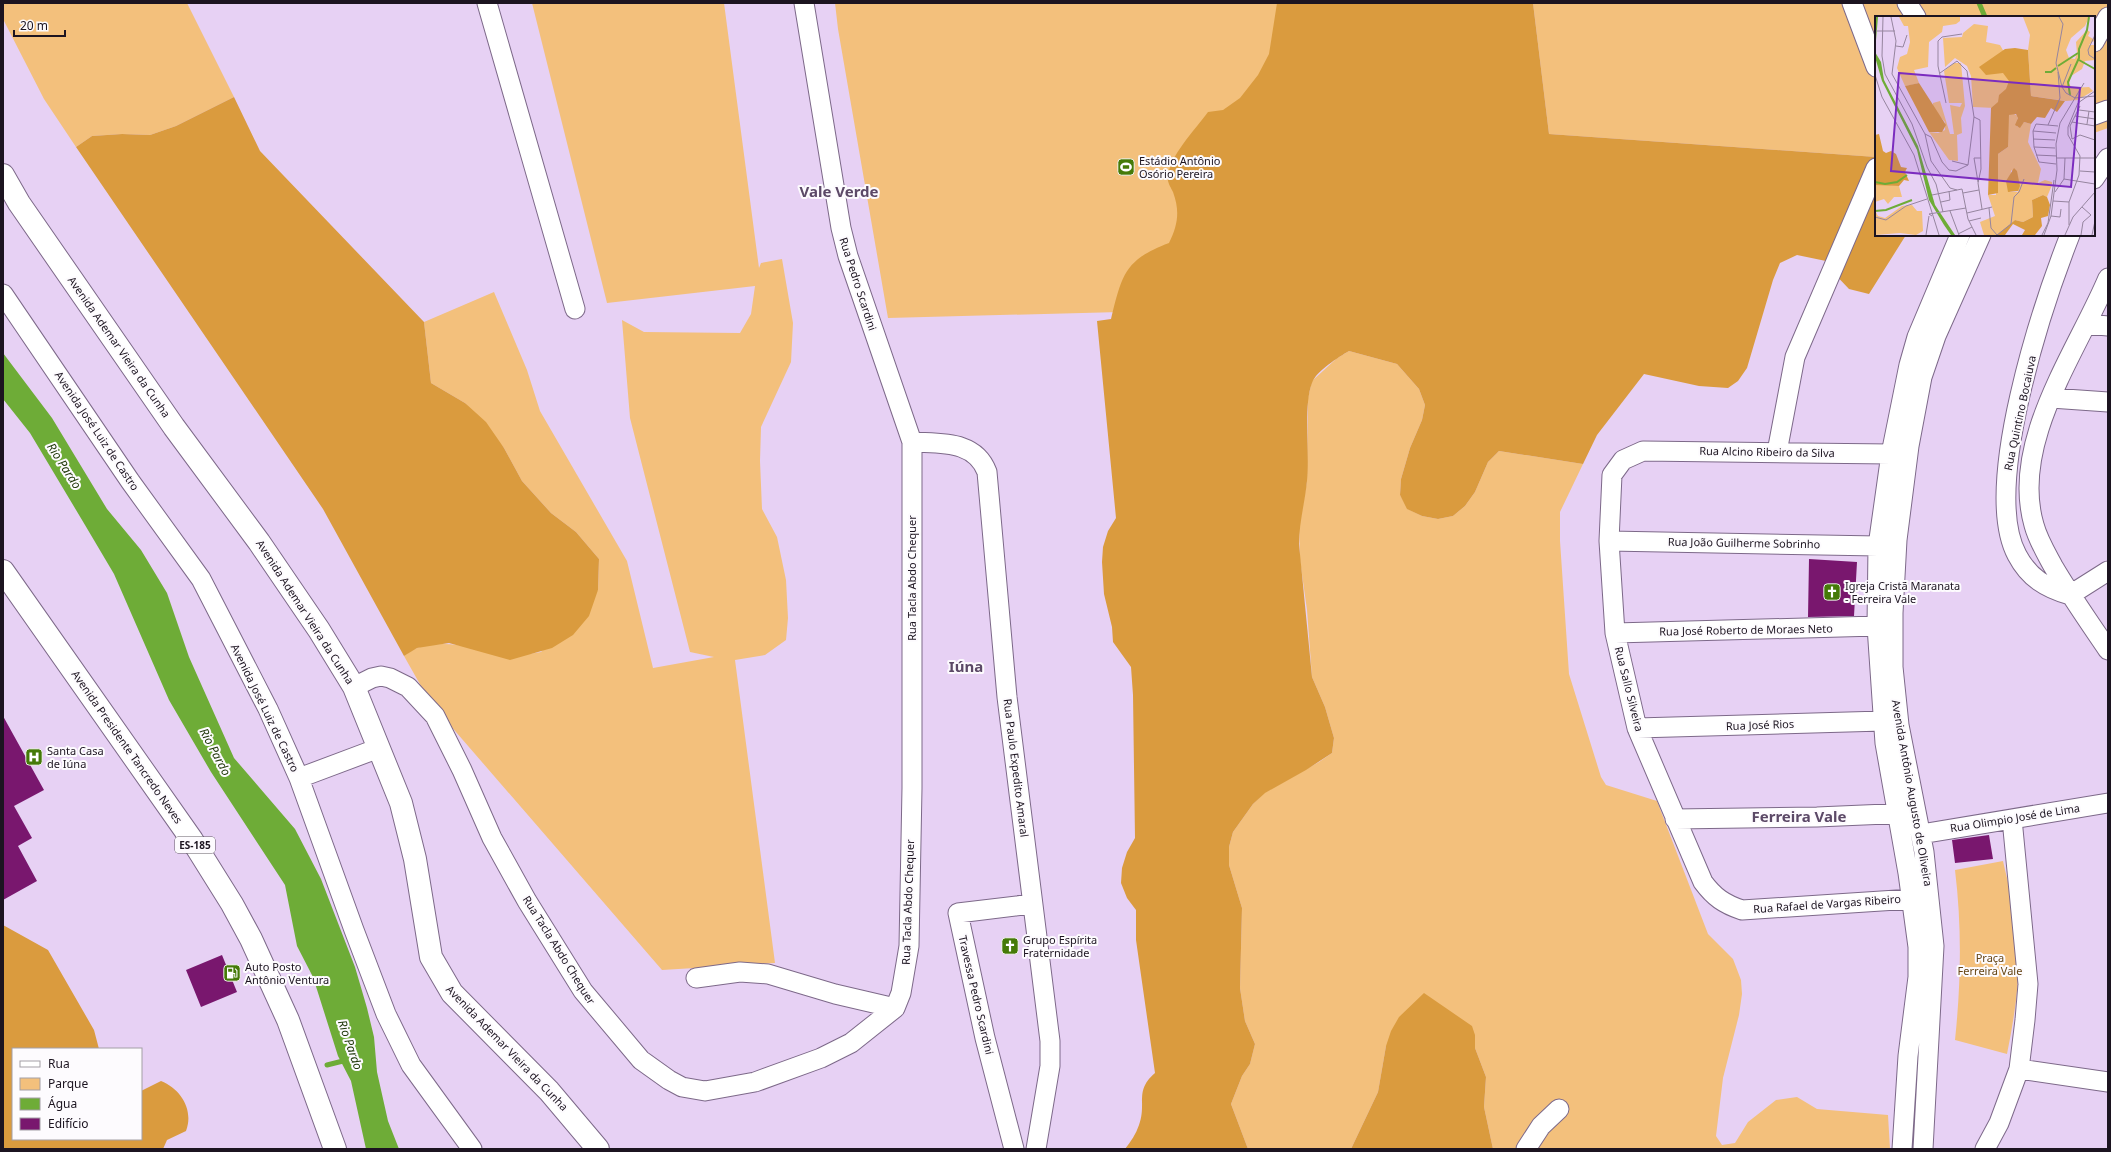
<svg xmlns="http://www.w3.org/2000/svg" width="2111" height="1152" font-family="'Noto Sans',sans-serif">
<rect width="100%" height="100%" fill="#e7d1f4"/>
<path fill="#f3c07c" d="M3,3H187L234,97L176,126L150,135L122,134L92,136L76,147L44,99L3,19Z
M532,3H724L759,268L761,263L782,259L793,323L791,362L761,427L760,461L762,509L777,537L786,580L788,618L786,640L765,655L735,660L775,963L662,970L430,702L404,656C408,653 413,649 417,648C455,634 501,661 541,652L598,590L599,559L576,532L551,513L522,481L504,448L465,403L431,383L424,322L494,292L527,370L540,411L627,561L653,668L714,657L690,652L630,418L622,320L644,332L740,333L751,314L755,286L607,303Z
M835,3H1392L1388,305L888,318L838,29Z
M1533,3H2108V128L2094,133V17H1876V157L1549,134Z
M1349,351L1397,364L1419,389L1425,405L1422,420L1410,448L1401,479L1400,495L1408,509L1422,516L1438,519L1453,516L1465,506L1475,492L1488,462L1499,451L1583,464L1560,512V541L1569,674L1601,777L1606,785L1657,801L1708,934L1733,959L1741,980L1742,994L1739,1015L1723,1078L1716,1136L1722,1145L1735,1143L1748,1122L1776,1100L1797,1097L1817,1109L1888,1115L1890,1149H1493L1484,1107L1486,1077L1475,1048V1035L1386,1046L1378,1092L1351,1149H1248L1231,1104L1242,1076L1250,1064L1255,1044L1245,1021L1240,988L1242,908L1229,865V847L1233,832L1253,804L1264,793L1319,762L1332,753L1334,738L1325,707L1312,677L1307,610L1300,560L1299,528L1307,481L1308,398L1312,381L1336,359Z
M2003,861C2008,885 2017,911 2018,936C2021,976 2015,1014 2007,1054L1955,1040C1961,983 1962,927 1955,870Z"/>
<path fill="#da9b3e" d="M1277,3H1533L1549,134L1876,157V235H1906L1869,294L1849,289L1830,269L1826,261L1797,255L1780,263L1773,280L1747,368L1738,381L1728,388L1699,386L1644,374L1597,435L1583,464L1499,451L1488,462L1475,492L1465,506L1453,516L1438,519L1422,516L1407,509L1400,495L1401,479L1410,448L1422,420L1425,405L1419,389L1397,364L1349,351C1339,357 1316,371 1312,383C1303,406 1310,453 1307,481C1305,502 1299,523 1299,544L1312,677L1325,707L1334,738L1332,753L1306,770L1265,793L1253,804L1233,832L1229,847V865L1242,908L1240,988L1245,1021L1255,1044L1250,1064L1242,1076L1231,1104L1248,1149H1125C1131,1141 1136,1134 1139,1125C1147,1103 1134,1091 1155,1073L1136,940V910L1127,898L1121,883L1122,868L1127,852L1135,838L1133,695L1131,667L1113,642L1112,627L1104,594L1102,562L1103,547L1108,531L1116,518L1097,321L1111,319C1122,275 1124,260 1169,243C1178,225 1180,211 1173,192C1171,188 1167,182 1168,178C1168,157 1196,129 1208,112L1223,110L1240,98L1258,75L1269,54Z
M234,97L260,151L424,322L431,383L465,403L486,422L504,448L522,481L551,513L576,532L599,559L598,590L589,616L573,635L552,648L510,660L449,643L417,648L404,656L323,509L76,147L92,136L122,134L150,135L176,126Z
M3,925L48,950L94,1030L99,1049H13V1139H141V1091L161,1081C181,1089 194,1110 186,1131L167,1140L163,1149H3Z
M1424,993L1472,1026L1475,1035V1048L1486,1077L1484,1107L1493,1149H1351L1378,1092L1386,1046L1391,1031L1399,1017Z"/>
<path fill="#6eac37" d="M3,353L52,418L107,509L141,550L167,593L189,657L234,758L295,829L321,879L355,967L367,1008L374,1037L377,1072L388,1121L399,1149H366L351,1081L338,1056L313,977L297,946L285,885L211,772L169,700L114,574L85,525L30,433L3,399Z"/>
<g fill="none" stroke-linecap="round" stroke-linejoin="round">
<path stroke="#6eac37" stroke-width="5" d="M1979,3L1985,17
M327,1065L347,1060"/>
</g>
<path fill="#79176e" d="M1809,559L1857,562L1854,616L1808,617Z
M3,716L44,790L14,806L32,838L18,846L37,881L3,900Z
M1989,835L1993,859L1955,863L1952,840Z
M222,955L237,992L201,1007L186,970Z"/>
<g fill="none" stroke-linecap="round" stroke-linejoin="round">
<defs>
<path id="minor" d="M487,3L575,309
M1852,3L1876,67
M1907,3L1916,17
M2094,42L2108,17
M2094,115L2108,110
M2094,179L2108,158
M2070,235C2043,304 1981,488 2017,555C2029,578 2046,588 2070,595
M2108,278C2077,352 2010,442 2034,525C2038,540 2046,553 2053,566C2070,595 2089,622 2108,650
M3,294L130,481L201,579L268,709L299,778L354,930L386,1014L411,1065L472,1149
M2087,324L2108,326
M2051,398L2108,402
M912,442C941,444 975,440 987,472L1007,697L1050,1041V1066L1036,1149
M1777,452L1795,357L1876,168
M1891,454L1643,451L1623,460L1612,475L1609,541L1615,633L1637,728L1703,882C1714,897 1724,904 1742,910L1912,899
M1609,541L1878,546
M2070,595L2108,571
M1615,633L1877,626
M354,687L372,678L381,676L390,678L408,687L435,716L462,770L492,838L527,901L583,991L641,1060L669,1080L682,1087L705,1091L755,1082L821,1058L851,1043L895,1008L901,993L909,946L912,788V442L848,256L841,228L804,3
M1637,728L1883,721
M299,778L379,748
M1675,819L1817,817L1910,813
M1921,834L2108,803
M696,978L740,972L768,974L835,994L895,1008
M2019,1069L2108,1082
M1014,1149L985,1038L958,913L1032,904
M1526,1149L1541,1126L1559,1109
M1902,1149L1908,1056L1918,977V947L1908,873L1885,743L1877,626L1878,546L1891,454L1909,365L1917,337L1960,235
M1923,1149L1934,946L1924,852L1899,725L1893,667V613L1897,540L1909,446L1922,377L1936,336L1981,235
M1985,1149L1999,1123L2019,1069L2025,1020L2028,984L2012,819"/>
<path id="tertiary" d="M3,175L19,203L174,427L259,542L319,630L354,687L401,803L415,859L431,957L452,993L549,1091L598,1149"/>
<path id="primary" d="M3,571L192,840L232,904L251,939L288,1020L335,1149"/>
</defs>
<use href="#minor" stroke="#7d6989" stroke-width="21"/>
<use href="#tertiary" stroke="#7d6989" stroke-width="24"/>
<use href="#primary" stroke="#7d6989" stroke-width="24"/>
<use href="#minor" stroke="#fff" stroke-width="19"/>
<use href="#tertiary" stroke="#fff" stroke-width="22"/>
<use href="#primary" stroke="#fff" stroke-width="22"/>
</g>
<defs>
<symbol id="stadium-square" viewBox="-11 -11 22 22"><rect x="-9" y="-9" width="18" height="18" rx="4" fill="#457a08" stroke="#fdfbfe"/><path d="M0-5a6.5 5 0 1 0 0 10a6.5 5 0 1 0 0-10ZM-3.5-1.8h7v3.6h-7Z" fill="#fff"/></symbol>
<symbol id="church-square" viewBox="-11 -11 22 22"><rect x="-9" y="-9" width="18" height="18" rx="4" fill="#457a08" stroke="#fdfbfe"/><path d="M-1.2-6h2.4v3.5h3.3v2.4h-3.3V6h-2.4V-.1h-3.3v-2.4h3.3Z" fill="#fff"/></symbol>
<symbol id="hospital-square" viewBox="-11 -11 22 22"><rect x="-9" y="-9" width="18" height="18" rx="4" fill="#457a08" stroke="#fdfbfe"/><path d="M-5-5h3v3.5h4V-5h3V5h-3V1.5h-4V5h-3Z" fill="#fff"/></symbol>
<symbol id="fuel-square" viewBox="-11 -11 22 22"><rect x="-9" y="-9" width="18" height="18" rx="4" fill="#457a08" stroke="#fdfbfe"/><path d="M-5.5-6h7V0h2V4h1.3V-2.5L3-4.5l.8-.8L6-3V5H2.5V1h-1V6h-7ZM-4.2-4.7v3.2H.2V-4.7Z" fill="#fff"/></symbol>
</defs>
<g fill-rule="evenodd">
<use href="#stadium-square" x="1116" y="157" width="20" height="20"/>
<use href="#church-square" x="1822" y="582" width="20" height="20"/>
<use href="#hospital-square" x="24" y="747" width="20" height="20"/>
<use href="#church-square" x="1000" y="936" width="20" height="20"/>
<use href="#fuel-square" x="222" y="963" width="20" height="20"/>
</g>
<g text-anchor="middle" stroke-width="4" stroke-linejoin="round" paint-order="stroke">
<rect fill="#fdfbfe" stroke="#605963" stroke-width="1" x="175" y="837" width="40" height="16" rx="3"/>
<g font-size="10" font-weight="bold" fill="#1c1420">
<text x="195" y="849">ES-185</text>
</g>
<g font-size="11" fill="#1c1420" stroke="#fdfbfe" text-anchor="start">
<text x="1139" y="165">Estádio Antônio<tspan x="1139" dy="13">Osório Pereira</tspan></text>
<text x="1845" y="590">Igreja Cristã Maranata<tspan x="1845" dy="13">- Ferreira Vale</tspan></text>
<text x="47" y="755">Santa Casa<tspan x="47" dy="13">de Iúna</tspan></text>
<text x="1023" y="944">Grupo Espírita<tspan x="1023" dy="13">Fraternidade</tspan></text>
<text x="245" y="971">Auto Posto<tspan x="245" dy="13">Antônio Ventura</tspan></text>
</g>
<g font-size="11" fill="#1c1420" stroke="#fdfbfe">
<text transform="translate(858 284) rotate(72)" y="4">Rua Pedro Scardini</text>
<text transform="translate(119 347) rotate(55)" y="4">Avenida Ademar Vieira da Cunha</text>
<text transform="translate(2020 413) rotate(-78)" y="4">Rua Quintino Bocaiuva</text>
<text transform="translate(97 431) rotate(56)" y="4">Avenida José Luiz de Castro</text>
<text transform="translate(1767 452) rotate(1)" y="4">Rua Alcino Ribeiro da Silva</text>
<text transform="translate(1744 543) rotate(1)" y="4">Rua João Guilherme Sobrinho</text>
<text transform="translate(912 578) rotate(-90)" y="4">Rua Tacla Abdo Chequer</text>
<text transform="translate(305 612) rotate(57)" y="4">Avenida Ademar Vieira da Cunha</text>
<text transform="translate(1746 630) rotate(-1)" y="4">Rua José Roberto de Moraes Neto</text>
<text transform="translate(1629 689) rotate(76)" y="4">Rua Sallo Silveira</text>
<text transform="translate(265 708) rotate(64)" y="4">Avenida José Luiz de Castro</text>
<text transform="translate(1760 725) rotate(-2)" y="4">Rua José Rios</text>
<text transform="translate(127 747) rotate(55)" y="4">Avenida Presidente Tancredo Neves</text>
<text transform="translate(1016 768) rotate(83)" y="4">Rua Paulo Expedito Amaral</text>
<text transform="translate(1912 793) rotate(80)" y="4">Avenida Antônio Augusto de Oliveira</text>
<text transform="translate(2015 818) rotate(-9)" y="4">Rua Olimpio José de Lima</text>
<text transform="translate(908 902) rotate(-88)" y="4">Rua Tacla Abdo Chequer</text>
<text transform="translate(1827 904) rotate(-4)" y="4">Rua Rafael de Vargas Ribeiro</text>
<text transform="translate(559 950) rotate(58)" y="4">Rua Tacla Abdo Chequer</text>
<text transform="translate(976 995) rotate(77)" y="4">Travessa Pedro Scardini</text>
<text transform="translate(507 1048) rotate(46)" y="4">Avenida Ademar Vieira da Cunha</text>
</g>
<g font-size="11" fill="#654514" stroke="#fdfbfe">
<text x="1990" y="962">Praça<tspan x="1990" dy="13">Ferreira Vale</tspan></text>
</g>
<g font-size="12" font-style="italic" fill="#21390b" stroke="#fdfbfe">
<text transform="translate(64 466) rotate(57)" y="4">Rio Pardo</text>
<text transform="translate(215 752) rotate(62)" y="4">Rio Pardo</text>
<text transform="translate(350 1045) rotate(71)" y="4">Rio Pardo</text>
</g>
<g font-size="15" font-weight="bold" fill="#5c4967" stroke="#fdfbfe">
<text x="839" y="197">Vale Verde</text>
<text x="966" y="672">Iúna</text>
<text x="1799" y="822">Ferreira Vale</text>
</g>
</g>
<g transform="translate(1875 16)">
<rect width="220" height="220" fill="#e7d1f4"/>
<path d="M24,1H85V5L81,8L68,10L67,16L54,26L53,51L39,54L44,67L36,69L30,70L22,52L25,41L32,38L35,26L33,10H29ZM148,1H214L210,10L196,22L191,34L194,42L200,43L202,37L201,26L212,14L215,16L213,20L220,24L214,29H220V44L210,45L207,53L196,60L194,68L197,72L214,71L218,75L203,84L191,85L156,80L153,34L155,19ZM99,8L113,10L111,26L125,29L144,62L141,93L98,91L96,60L92,50L80,42L70,51L68,22L87,21L88,17ZM79,47H86L90,90L86,102L87,117L82,119L83,145L74,144L54,116L63,117L70,114V106L58,93V87L65,85L75,118H79L75,89L85,91L87,87H74L69,55ZM137,97L143,100L142,111L149,106L156,108L153,126L166,153L163,167L170,164L177,166V169L172,181L168,179L157,184L158,201L148,206L140,204L122,219H109L105,206L120,200L113,179H121L123,138L133,131L131,111L134,99ZM136,154L143,160V176H135ZM4,168L24,170L27,181H19L13,188L9,183L0,186V169ZM37,189L42,195H47L48,215L41,219L25,217L0,219V194L3,200L10,202L27,190Z" fill="#f3c07c" fill-rule="evenodd"/>
<path d="M140,32L153,34L156,80L190,85L182,96L176,92L170,102L162,101L156,108L149,106L145,112L140,109L143,102L141,98L134,99L133,131L123,138V177L113,179L116,92L123,86L124,79L131,73L134,65L128,57L111,59L104,51L130,33ZM44,67L71,109L67,116H54L30,70ZM4,118L8,135L11,137L16,135L21,138L26,151L32,152L30,156L34,165L29,164L24,170L0,169V119ZM139,152L142,155L145,170L143,175L133,176L131,165ZM168,179L172,181L175,189L173,200L166,202L167,210L160,219H147L150,214L138,208L130,219H122L140,204L148,206L158,201L157,184Z" fill="#da9b3e"/>
<path d="M0,1H3L0,36L6,46L9,64L43,130L60,189L80,219H76L69,209L54,184L42,134L7,65L0,41Z" fill="#6eac37"/>
<path fill="none" stroke="#6eac37" stroke-width="2" d="M204,44L220,53M183,50L203,37M170,56H176L181,52M195,79L193,66L204,42V33L212,14L214,1M0,166L10,168L22,166L32,159M0,195L11,194L37,184"/>
<path fill="none" stroke="#96859f" stroke-width="1" d="M8,1L7,40L10,58L37,108L52,151L61,168L68,196M16,1L21,25L17,58L50,118L56,145L75,172L82,174M184,1L188,8L181,47L187,71M0,15H20M220,19L213,34L214,39L220,43M21,30L28,31L32,19M196,48L187,71L191,77L200,82L220,80M0,59L7,81L39,139L64,219M71,87L63,50V25L67,21L87,18M204,94L220,96M200,100L220,103M99,101L105,104L106,153L103,167L107,193M197,106L220,110M212,108L214,95M173,109L185,82L183,56M158,115L181,117M50,118L56,121L67,146L74,154L81,155L93,149L99,101L92,55L82,45L65,57M158,123L180,124M197,123L195,110L205,90M197,123L205,119L220,124M159,131L180,132M161,139L182,140M182,142H220M77,145L93,149M181,148L164,146L159,131L158,115L161,108L183,110M205,155L220,156M189,163L220,168M103,166L99,142H106M180,176L189,163L190,142M88,177L104,174M57,179L87,173L93,203L101,219M178,185L194,186M66,186L75,184L74,175M114,192L116,212L122,219L136,208L139,181L144,176L149,163M75,195L84,219M92,197L117,191M57,200L54,198L91,192M176,200L185,201L186,193M0,201L11,204L31,190L52,183M94,205L106,202M194,209V186L204,159L205,140L193,119V111L203,87L220,75M83,218L97,211M51,219L54,200M167,219L173,207L179,164M169,219L176,200L182,154L181,128L185,107L209,67M190,219L198,201L220,176M206,219L208,206L216,199L207,191M217,219L220,205"/>
<path fill="#7b2cbf" fill-opacity="0.15" stroke="#7b2cbf" stroke-width="2" d="M24,57L205,72L196,171L16,155Z"/>
<rect width="220" height="220" fill="none" stroke="#1c1420" stroke-width="2"/>
</g>
<rect width="2111" height="1152" fill="none" stroke="#1c1420" stroke-width="8"/>
<rect x="12" y="1048" width="130" height="92" fill="#fdfbfe" stroke="#a39fa5"/>
<rect x="20" y="1061" width="20" height="6" fill="#ffffff" stroke="#a39fa5"/>
<text x="48" y="1068" font-size="12" fill="#1c1420">Rua</text>
<rect x="20" y="1078" width="20" height="12" fill="#f3c07c" stroke="#a39fa5"/>
<text x="48" y="1088" font-size="12" fill="#1c1420">Parque</text>
<rect x="20" y="1098" width="20" height="12" fill="#6eac37" stroke="#a39fa5"/>
<text x="48" y="1108" font-size="12" fill="#1c1420">Água</text>
<rect x="20" y="1118" width="20" height="12" fill="#79176e" stroke="#a39fa5"/>
<text x="48" y="1128" font-size="12" fill="#1c1420">Edifício</text>
<path d="M14 30v6h51v-6" fill="none" stroke="#1c1420" stroke-width="2"/>
<text x="20" y="30" font-size="12" fill="#1c1420" stroke="#fdfbfe" stroke-width="3" paint-order="stroke">20 m</text>
</svg>
